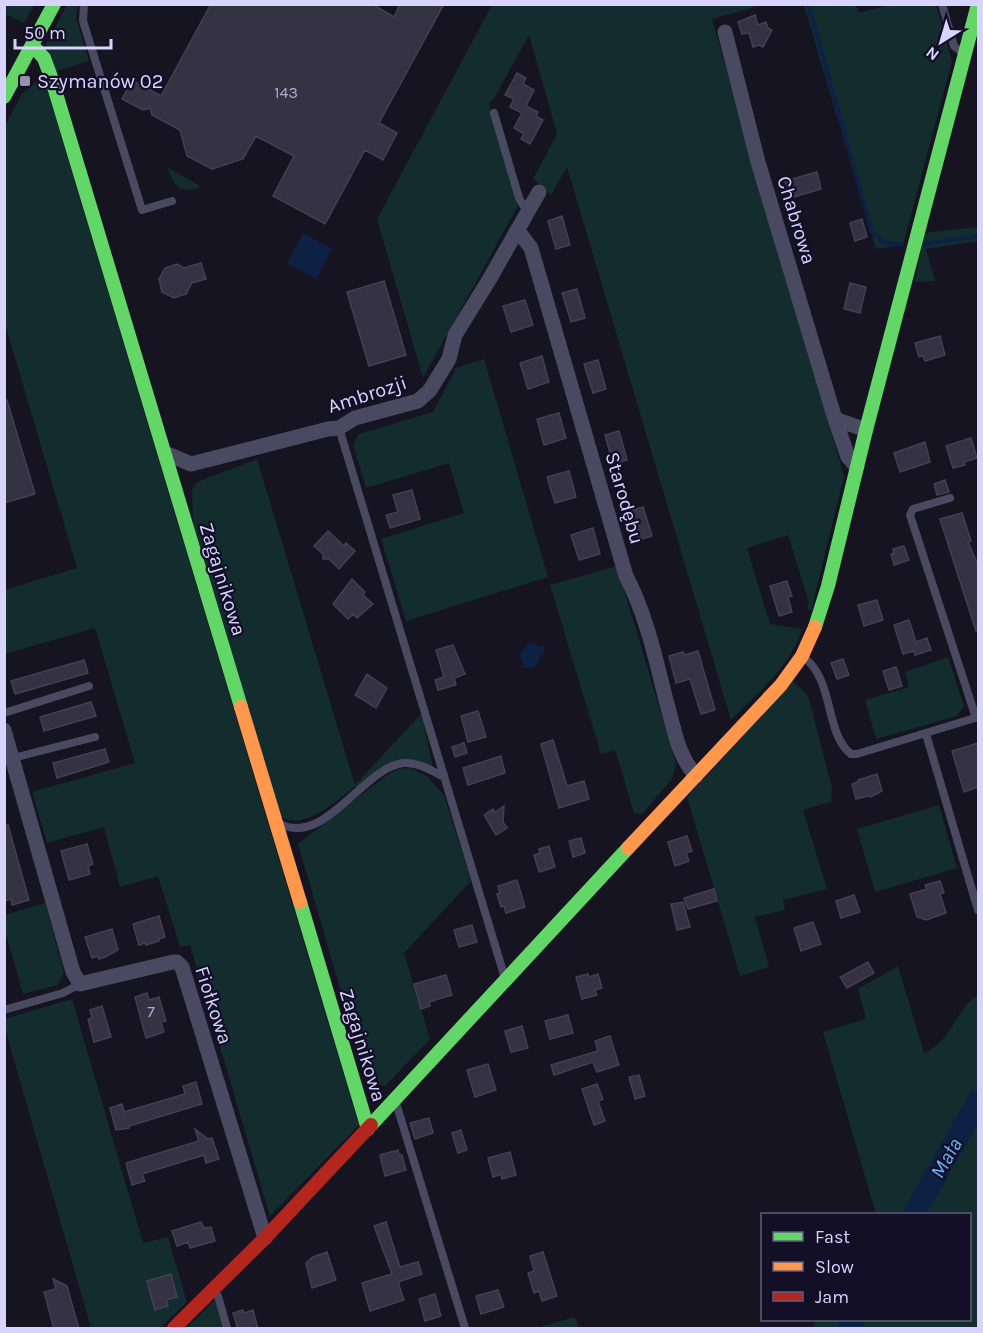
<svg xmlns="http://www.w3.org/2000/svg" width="983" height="1333" font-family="Karla,sans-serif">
<rect width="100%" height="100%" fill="#161421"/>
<path fill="#132c2d" d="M5,4H34V5L24,23L5,14Z
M67,5H78L76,18L89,61L54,72L46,44Z
M492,5H762L712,19L844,476L811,611L807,608L809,603L788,535L747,548L770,624L802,629C791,666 758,693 731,720L567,167L551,195L533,179L557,134L529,35L496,95L489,104L518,206L423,378L377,219Z
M804,5H856L859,13L889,5H936L952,61L903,245L876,249Z
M43,76L359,1125L270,1216L190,945L180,947L158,876L120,887L104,827L47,843L32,792L135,763L95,628L5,654L4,590L77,568L5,324V126L22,94Z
M167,167L202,187C180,194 175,188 167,167Z
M978,227V241L926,249L935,281L915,282L924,233Z
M484,359L548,577L406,621L381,539L464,513L449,463L366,488L353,445L359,434L433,412L456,368Z
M257,459L355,785L422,713L433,768L388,764L381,768L356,790L355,786C338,800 304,831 281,817L193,522L192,490L197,482Z
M617,566L676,763L672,779L642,814L634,813L615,750L601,754L550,585Z
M948,657L964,706L957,716L876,739L865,700L909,687L905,672Z
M793,682L804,691L809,699L832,788L831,802L803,810L827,889L783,900L785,910L755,917L769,967L740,976L687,797Z
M410,768L427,776L444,795L471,881L404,953L430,1039L385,1086L367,1081L298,844L387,775L398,769Z
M939,805L957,868L875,892L857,829Z
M45,903L64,973L58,985L23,994L5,931V915Z
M898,966L924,1053C954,1040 956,1006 978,996V1328H813L816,1320H970V1214H876L823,1032L866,1019L858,989Z
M72,999L143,1243L168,1237L187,1302L160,1328H91L5,1029L4,1019Z
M215,1300L223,1328H187Z
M575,1317L579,1328H536Z"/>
<path fill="#0d2144" d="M303,233L332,249L316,279L287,263Z
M530,642L540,647L544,646V653L541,654C538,664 535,670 524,667L520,654Z"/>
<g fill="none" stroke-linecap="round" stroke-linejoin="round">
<path stroke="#0d2144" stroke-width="4" d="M808,4L872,232L883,242L902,245
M924,244L978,236"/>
<path stroke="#0d2144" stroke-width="22" d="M914,1214L978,1101
M849,1328L854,1320"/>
</g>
<path fill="#343243" stroke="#433f54" stroke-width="1.5" d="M211,4H372L394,17L400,4H444L379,123L397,133L383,160L365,150L325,224L273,196L294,156L256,136L243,159L212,169L187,156L180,130L152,115L150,108L143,110L122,99L132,80L161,96Z
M755,15L758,25L766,22L768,28L772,30L763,47L759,45L753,47L749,33L742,34L738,22Z
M517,73L526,78L523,84L534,90L526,106L538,112L536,116L543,120L530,144L521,139L524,134L514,128L522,113L510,107L514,99L505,95Z
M817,172L821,189L790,198L785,181Z
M562,216L570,245L556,249L548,221Z
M862,219L867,237L855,241L850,223Z
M201,263L206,279L192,283L186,294L174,298L162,292L159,279L165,268L177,264L184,268Z
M384,281L406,355L369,366L347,292Z
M850,283L866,287L860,313L844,309Z
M577,289L585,318L571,322L562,293Z
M525,300L533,325L511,332L503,306Z
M940,336L945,355L925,361L923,356L919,357L915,343Z
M542,356L549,382L528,389L520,363Z
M598,360L606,389L593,393L584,364Z
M4,400H7L35,494L4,503Z
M559,413L566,438L544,445L537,419Z
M619,431L627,460L613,464L605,435Z
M971,438L977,458L964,462L965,465L953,468L946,446Z
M925,442L930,462L900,472L894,453Z
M569,471L576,497L555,503L547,477Z
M945,480L949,492L937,495L934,484Z
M412,490L420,519L390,528L386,515L398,512L393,495Z
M643,507L652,536L638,540L629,511Z
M962,513L971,541L968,542L978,565V630L976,631L940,519Z
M593,528L600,554L579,560L571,535Z
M328,531L344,546L346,543L355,551L339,569L329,559H323V554L314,546Z
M904,546L909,560L894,565L891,554L894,553L893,549Z
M352,579L365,592L363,595L373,604L357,618L353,614L348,619L333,604Z
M787,581L792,596L788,597L792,612L779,616L770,586Z
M877,600L883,620L864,626L858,605Z
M909,620L916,642L927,638L931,650L915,655L914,651L903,654L894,625Z
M453,645L465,674L454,678L456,685L438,690L435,680L444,677L436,650Z
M698,651L715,710L701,714L690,679L676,683L669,656L683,652L684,655Z
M843,659L849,675L837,679L831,663Z
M84,660L88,673L15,694L11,681Z
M896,667L902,686L889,690L883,671Z
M367,674L387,688L376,708L355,695Z
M91,702L96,716L44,731L40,717Z
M478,711L486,737L468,742L461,716Z
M553,740L567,786L584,781L589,799L559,808L541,744Z
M464,743L467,753L455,757L452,747Z
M978,743V787L964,792L952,751Z
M105,749L109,762L57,778L53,763Z
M501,756L505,773L468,785L463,768Z
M877,774L882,791L871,797L868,796L856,799L852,784L858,782V780Z
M504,806L503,822L507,828L496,835L484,815L493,809L495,812Z
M8,825L29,900L12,905L11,899L4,901V826Z
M687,836L692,851L686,853L689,861L675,866L668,842Z
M581,838L585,853L573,857L569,841Z
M87,844L93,864L88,866L90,874L69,880L61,851Z
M549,846L555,867L539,872L534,855L540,853L539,849Z
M517,880L525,907L506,913L504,906L501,907L497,894L500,893L498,886Z
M940,881L944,893L940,894L946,913L926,920L917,917L910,894L927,889L925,885Z
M714,889L717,901L688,909L684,898Z
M854,895L860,912L841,918L836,901Z
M683,902L690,927L677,930L671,904Z
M159,916L165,937L159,939V941L146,945L145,943L139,945L133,924Z
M813,922L821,944L801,951L794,928Z
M472,925L477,942L459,947L454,930Z
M112,929L118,950L105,957L99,959L98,956L92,958L85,937Z
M868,962L874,973L847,988L840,977Z
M588,974L589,977L598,974L602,988L595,990L597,995L582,999L576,977Z
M446,975L452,995L429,1002L430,1006L421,1009L414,984Z
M147,993L149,1000L159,997L166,1021L161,1022L164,1032L146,1038L135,997Z
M102,1006L111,1037L94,1042L88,1019L92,1018L90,1010Z
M568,1015L573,1033L550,1039L545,1021Z
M522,1026L528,1048L511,1052L505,1031Z
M610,1036L619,1065L597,1072L593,1062L554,1075L551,1065L598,1051L595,1041Z
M488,1064L496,1090L475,1097L467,1070Z
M639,1075L645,1096L635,1099L629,1077Z
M196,1082L202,1104L129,1126V1128L116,1130L110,1108L122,1104L124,1112L185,1094L183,1086Z
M597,1084L603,1099L598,1101L605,1121L594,1125L582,1089Z
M429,1118L433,1133L415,1139L410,1123Z
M195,1129L208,1139L212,1138L219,1159L206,1163L204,1155L142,1174L145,1181L132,1185L126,1163L199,1141Z
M461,1130L467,1150L458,1153L452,1133Z
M398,1150L399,1155H402L406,1170L385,1176L380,1155Z
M510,1152L516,1175L502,1179L501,1174L493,1177L488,1158Z
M201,1222L204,1228L211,1227L215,1241L190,1248L188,1242L177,1246L172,1231Z
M386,1222L400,1267L418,1262L422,1274L398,1282L404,1300L370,1311L362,1283L392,1274L374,1226Z
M327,1252L336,1280L312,1288L306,1263L313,1257Z
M543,1252L557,1296L542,1301L539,1291L534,1293L528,1273L534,1271L530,1256Z
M171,1274L177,1297L166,1300L168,1306L155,1310L147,1281Z
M53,1279L67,1286L79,1329H54L44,1292L56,1289Z
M498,1290L504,1307L481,1314L476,1296Z
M435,1294L441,1316L425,1321L419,1299Z
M243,1310L244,1313L253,1310L258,1329H238L233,1313Z"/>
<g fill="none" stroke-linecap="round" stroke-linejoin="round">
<path stroke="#4a4962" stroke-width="8" d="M84,4L83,21L142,210L172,201
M942,4L954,46L964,54
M494,113L519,198L523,205L529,209
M339,428L504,975
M950,498L913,509L910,515L976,718
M802,656C835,678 824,733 851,754H857L978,717
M4,713L89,686
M926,734L978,910
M13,758L95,737
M280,824C326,847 364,766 404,763C418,762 432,771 444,777
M4,1010L63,993L80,984
M396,1103L465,1328
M214,1291L218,1296L227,1328"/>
<path stroke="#4a4962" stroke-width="15" d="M725,32L758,162L835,419L866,430
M516,232L522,236L531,248L626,576C647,616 656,661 667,704C675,731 677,754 696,776
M835,419L848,457L857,467
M165,453L191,464L328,429L339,428L355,418L418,401L430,390L449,359L455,335L489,280L539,192
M4,730L73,972L80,984L173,962H177L182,967L265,1238"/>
<path stroke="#63d668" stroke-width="14" d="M32,45L44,58L51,77L241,707
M4,97L54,4
M815,627L828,586L866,430L978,4
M300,902L368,1129
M371,1125L628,848"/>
<path stroke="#ff974d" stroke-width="14" d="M241,707L300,902
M628,848L781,685L802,656L815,627"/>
<path stroke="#b3261e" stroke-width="14" d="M174,1328L265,1238L371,1125"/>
</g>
<rect fill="#9591b1" stroke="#130f26" stroke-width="2" x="19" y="75" width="12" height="12" rx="3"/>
<g text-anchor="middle" stroke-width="4.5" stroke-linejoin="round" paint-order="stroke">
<g font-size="16" fill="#b0acd0">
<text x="286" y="98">143</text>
<text x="151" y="1017">7</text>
</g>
<g font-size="20" fill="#d9d4ff" stroke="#130f26" text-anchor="start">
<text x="37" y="88">Szymanów 02</text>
</g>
<g font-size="20" fill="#d9d4ff" stroke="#130f26">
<text transform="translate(797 220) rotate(73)" y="7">Chabrowa</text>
<text transform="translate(367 394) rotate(-18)" y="7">Ambrozji</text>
<text transform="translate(625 498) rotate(74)" y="7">Starodębu</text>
<text transform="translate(223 579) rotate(73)" y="7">Zagajnikowa</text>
<text transform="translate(214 1005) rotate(72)" y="7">Fiołkowa</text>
<text transform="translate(363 1045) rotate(73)" y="7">Zagajnikowa</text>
</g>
<g font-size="21" font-style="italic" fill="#62b6ff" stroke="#130f26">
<text transform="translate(946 1158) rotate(-60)" y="7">Mała</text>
</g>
</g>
<rect width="983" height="1333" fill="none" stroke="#d9d4ff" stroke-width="12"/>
<rect x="761" y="1213" width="210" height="108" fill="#130f26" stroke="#625e7d" stroke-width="1.5"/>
<rect x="773" y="1232" width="30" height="9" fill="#63d668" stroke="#625e7d" stroke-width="1.5"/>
<text x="815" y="1243" font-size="18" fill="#d9d4ff">Fast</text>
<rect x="773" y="1262" width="30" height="9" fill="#ff974d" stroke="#625e7d" stroke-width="1.5"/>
<text x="815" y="1273" font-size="18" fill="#d9d4ff">Slow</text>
<rect x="773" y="1292" width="30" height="9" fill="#b3261e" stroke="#625e7d" stroke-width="1.5"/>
<text x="815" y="1303" font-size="18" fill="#d9d4ff">Jam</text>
<g transform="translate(941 42) rotate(217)" stroke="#130f26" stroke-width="4.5" paint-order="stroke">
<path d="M0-4.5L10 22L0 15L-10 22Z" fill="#d9d4ff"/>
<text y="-9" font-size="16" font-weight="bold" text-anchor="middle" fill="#d9d4ff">N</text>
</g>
<path d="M15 39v9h96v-9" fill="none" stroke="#d9d4ff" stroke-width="3"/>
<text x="24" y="39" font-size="18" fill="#d9d4ff" stroke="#130f26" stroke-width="4.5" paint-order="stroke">50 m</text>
</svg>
